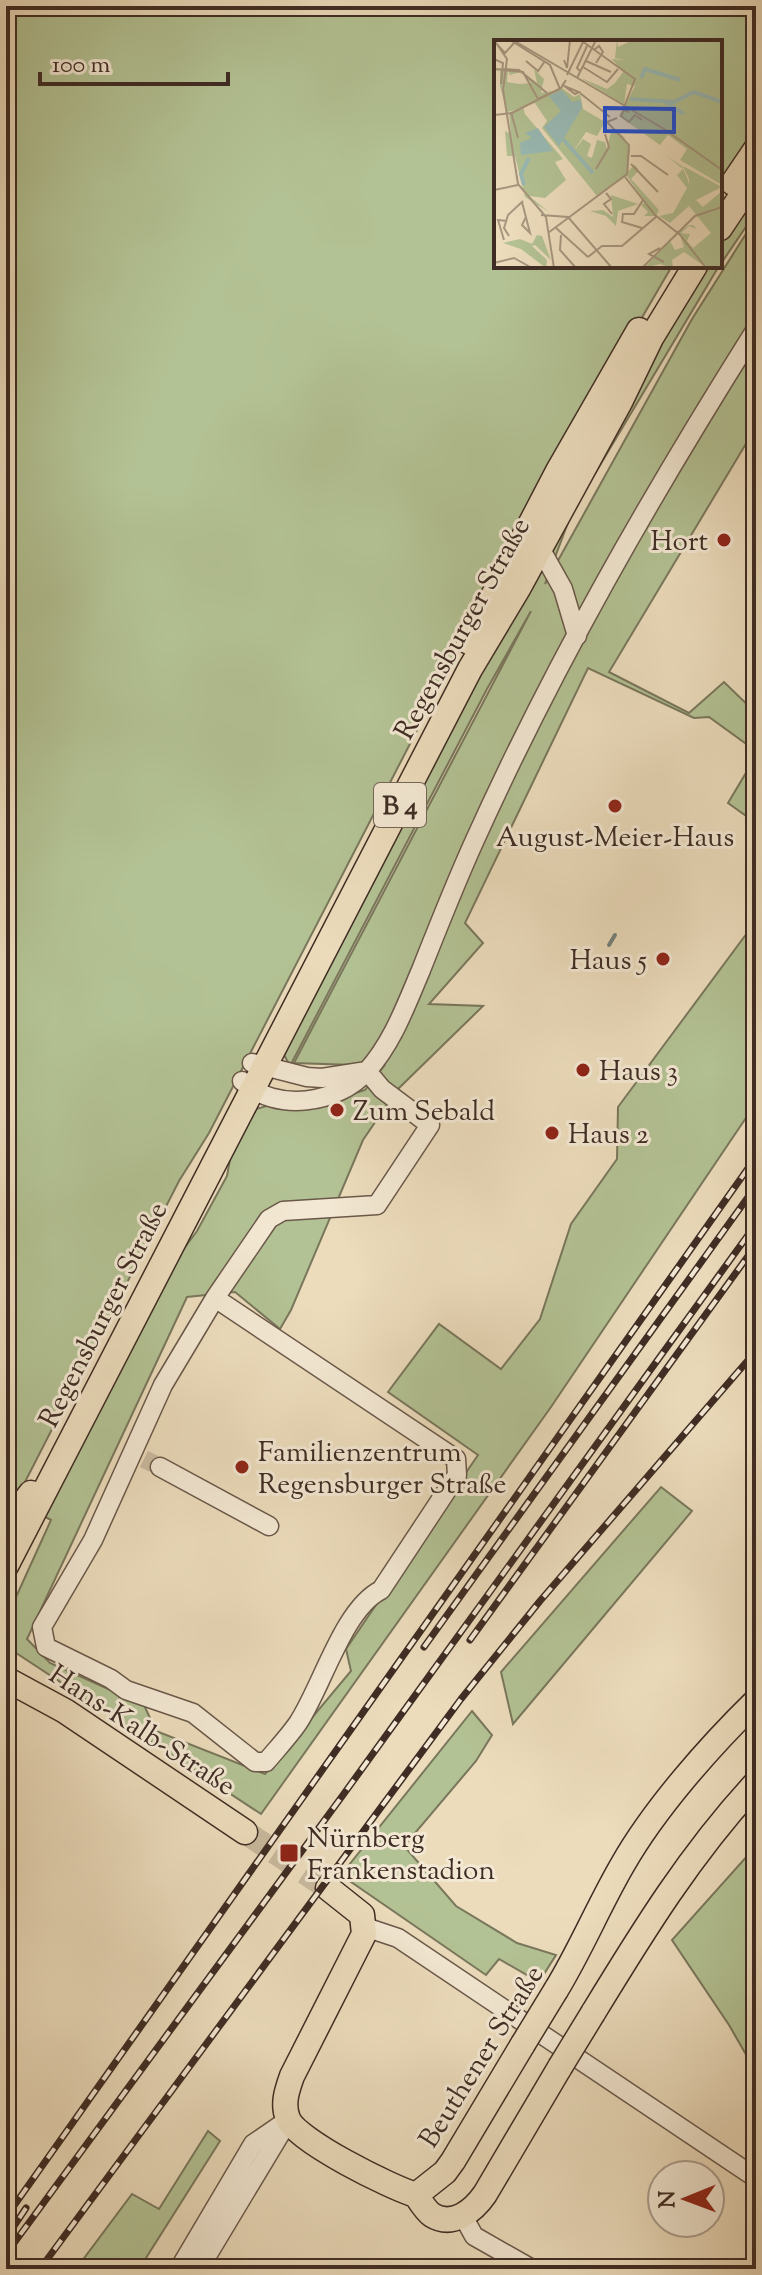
<svg xmlns="http://www.w3.org/2000/svg" width="762" height="2275" font-family="'Sorts Mill Goudy',serif">
<rect width="100%" height="100%" fill="#ecdcbc"/>
<filter id="stains"><feTurbulence type="fractalNoise" baseFrequency=".0025" numOctaves="4"/><feColorMatrix values="0 0 0 0 .2 0 0 0 0 .09 0 0 0 0 .02 0 0 0 .5 -.17"/></filter>
<radialGradient id="worn" r=".72"><stop offset=".6" stop-color="#630" stop-opacity="0"/><stop offset="1" stop-color="#630" stop-opacity=".3"/></radialGradient>
<path fill="#b3c294" stroke="#79775c" stroke-width="2" d="M6,6H756V140L720,193V42H496V266H672L538,496L209,1133L179,1181L25,1482L6,1507Z
M756,187V212L720,265V242Z
M756,218V427L609,672L689,713L724,682L756,713V751L709,717L694,718L588,668L465,923L483,943L429,1004L483,1006L397,1090L363,1140L291,1310L280,1329L235,1292L187,1297L27,1639L50,1663L144,1705L156,1731L265,1774L351,1671L346,1649L478,1455L388,1392L439,1324L501,1369L540,1319L571,1224L617,1159L618,1107L756,921V1103L551,1407L261,1814L7,1647L6,1619L51,1520L40,1514L171,1266L197,1231L227,1176L231,1154L256,1109L270,1105L322,1104L365,1090L384,1066L294,1063L531,611L487,689L290,1066L283,1053L492,643L704,266H719L572,512L545,584L692,319Z
M756,756V823L728,803Z
M661,1487L692,1511L513,1724L501,1672Z
M472,1711L492,1735L476,1761L404,1846L456,1906L517,1943L556,1955L539,1982L499,1959L486,1975L341,1875Z
M756,1846V2072L729,2025L672,1940Z
M208,2131L220,2141L139,2269H76L132,2194L159,2209Z"/>
<g fill="none" stroke-linecap="round" stroke-linejoin="round">
<path stroke="#75817b" stroke-width="4" d="M609,945L615,935"/>
<path stroke="#c9b99e" stroke-width="18" stroke-dasharray="18 9" stroke-linecap="butt" d="M144,1459L160,1467"/>
<path stroke="#c9b99e" stroke-width="24" stroke-dasharray="24 12" stroke-linecap="butt" d="M245,1832L328,1888"/>
<defs>
<path id="minor" d="M540,548L563,589L577,636
M252,1063L307,1077L322,1078L367,1071
M242,1081C276,1113 338,1104 367,1071C393,1042 406,1005 421,970C438,927 455,884 474,842C554,664 652,494 756,329
M215,1298L163,1385L93,1540L42,1627L46,1647L111,1679L126,1690L193,1713L255,1762H266C277,1749 289,1736 298,1723C322,1687 343,1609 381,1590L457,1475L456,1459L215,1298L269,1219L283,1211L377,1205L430,1125L382,1089L367,1071
M160,1467L269,1526
M365,1927L398,1938L756,2178
M463,2216L474,2236L532,2269
M179,2269L253,2144L288,2120
M199,2269L285,2126"/>
<path id="major" d="M733,183L756,149
M720,228L756,174
M469,642L558,471L639,330
M6,1526L31,1493
M6,1566L470,669L519,587L620,402L651,338L695,266
M6,1679L65,1711L245,1832
M328,1888L362,1915L364,1934L292,2076C287,2090 282,2104 288,2119C297,2141 392,2188 416,2195
M556,1990C581,1949 599,1905 623,1864C655,1808 710,1746 756,1701
M593,2013C643,1931 691,1853 756,1783
M416,2195C420,2201 426,2211 432,2215C453,2228 474,2210 485,2194L560,2067
M416,2195L445,2172L453,2161L523,2044"/>
</defs>
<use href="#minor" stroke="#6a584a" stroke-width="21"/>
<use href="#major" stroke="#3f2c24" stroke-width="27"/>
<use href="#minor" stroke="#f3e8d3" stroke-width="18"/>
<use href="#major" stroke="#ecdcbc" stroke-width="24"/>
<defs>
<path id="rail" d="M470,1640L756,1245
M424,1647L756,1186
M6,2217L756,1157
M6,2238L26,2208
M6,2254L343,1795L756,1224
M40,2269L461,1699L540,1601L756,1351"/>
</defs>
<use href="#rail" stroke="#3f2c24" stroke-width="7"/>
<use href="#rail" stroke="#f3e8d3" stroke-width="4" stroke-dasharray="12" stroke-linecap="butt"/>
<defs>
<path id="major-bridge" d="M523,2044L556,1990
M560,2067L593,2013"/>
</defs>
<use href="#major-bridge" stroke="#3f2c24" stroke-width="27" stroke-linecap="butt"/>
<use href="#major-bridge" stroke="#ecdcbc" stroke-width="24"/>
</g>
<g fill="#8f2418" stroke="#f3e8d3" stroke-width="3">
<circle cx="724" cy="540" r="8"/>
<circle cx="615" cy="806" r="8"/>
<circle cx="663" cy="959" r="8"/>
<circle cx="583" cy="1070" r="8"/>
<circle cx="337" cy="1110" r="8"/>
<circle cx="552" cy="1133" r="8"/>
<circle cx="242" cy="1467" r="8"/>
<rect x="279" y="1843" width="20" height="20" rx="4"/>
</g>
<g text-anchor="middle" stroke-width="6" stroke-linejoin="round" paint-order="stroke">
<rect fill="#f3e8d3" stroke="#756458" stroke-width="2" x="374" y="783" width="52" height="44" rx="6"/>
<g font-size="26" font-weight="bold" fill="#3f2c24">
<text x="400" y="814">B 4</text>
</g>
<g font-size="28" fill="#3f2c24" stroke="#f3e8d3" text-anchor="start">
<text x="708" y="550" text-anchor="end">Hort</text>
<text x="615" y="846" text-anchor="middle">August-Meier-Haus</text>
<text x="647" y="969" text-anchor="end">Haus 5</text>
<text x="599" y="1080">Haus 3</text>
<text x="353" y="1120">Zum Sebald</text>
<text x="568" y="1143">Haus 2</text>
<text x="258" y="1461">Familienzentrum<tspan x="258" dy="32">Regensburger Straße</tspan></text>
<text x="307" y="1847">Nürnberg<tspan x="307" dy="32">Frankenstadion</tspan></text>
</g>
<g font-size="28" fill="#3f2c24" stroke="#f3e8d3">
<text transform="translate(461 628) rotate(-61)" y="10">Regensburger Straße</text>
<text transform="translate(102 1314) rotate(-63)" y="10">Regensburger Straße</text>
<text transform="translate(143 1729) rotate(33)" y="10">Hans-Kalb-Straße</text>
<text transform="translate(480 2056) rotate(-58)" y="10">Beuthener Straße</text>
</g>
</g>
<g transform="translate(494 40)">
<rect width="228" height="228" fill="#ecdcbc"/>
<path d="M123,0L124,7L139,0H228V145L186,120L193,109L174,95L166,105L125,76L141,46L133,44L130,65L87,38L113,49L121,43L129,32L118,19L130,20L121,18ZM15,28L26,32L16,35L14,30L13,42L26,44L37,43L30,33L43,43L40,29L50,39L47,53L65,50L70,41L68,48L80,57L86,54L89,69L111,82L103,96L92,92L79,112L89,99L97,104L93,116L98,118L103,100L111,102L113,109L117,91L121,89L130,97L136,110L134,131L141,125L145,130L137,139L165,170L162,176H150L154,172L146,164L152,163L133,136L103,156L48,88L53,81L41,63L29,67L31,74L69,119L61,122L72,140L51,158L35,156L55,172L31,157L21,116H13L11,91L17,94L15,73L21,70L13,72L6,46V29ZM173,116L188,126L194,140L195,146V139L189,126L228,147L202,160L209,167L228,151V228H213L190,212L178,220L179,228L166,224L150,228L176,201L181,210L190,207L185,192L195,185H199L203,189L195,186L187,193L196,194L193,201L199,208L217,193L195,166L176,183L165,176L179,173L193,148L183,135L189,129ZM117,155L144,164L124,171L122,186L112,176L96,171L109,170L119,177ZM43,195L48,196L57,220L41,205L38,206L53,220L52,228L27,209L9,203L26,199L38,204Z" fill="#b3c294"/>
<path d="M68,50L78,62L87,60L88,68L65,106L50,87L67,71L55,56ZM44,88L59,111L27,115L26,103L38,98L31,93Z" fill="#99bab5"/>
<path fill="none" stroke="#99bab5" stroke-width="4" d="M147,38L151,29L186,40M136,59L180,62L200,52L228,62M168,60L190,74M69,99L99,133M30,145L27,134L35,118"/>
<path fill="none" stroke="#a7967f" stroke-width="2" d="M0,0L13,19L9,50L24,144L52,177L60,228M19,0L170,89L228,130M0,1L11,13L21,2M88,1L141,39L130,67M100,10L105,6L109,12L102,23M0,19L9,23L7,44M70,20L73,28L76,0M32,21L44,31L51,21M92,21L117,32M89,27L113,42L124,29M0,29L25,30L53,53M0,29L29,32L44,59L66,49L56,25L16,0M87,32L83,28L93,6M73,35L90,0M83,38L102,0M1,44V70M69,45L81,54L85,52L70,46M86,53L116,77M17,72L24,98M135,72L130,70L127,76L135,82L141,75L148,80M0,75L18,73L67,48L72,40M137,116H147L174,135M137,124L164,152M102,129L115,107L111,94M131,137L161,175L185,194M0,150L24,145M112,153L117,159L110,164L118,174M28,162L36,193L28,185L32,177M47,175L74,177L118,228M62,188L94,217M148,188L128,182L129,174H140L149,160M183,191L212,228M54,193L133,134L135,105L113,82L123,78M67,195L66,210L82,228M15,196L10,188L14,175L29,161M10,200L4,180L13,181M166,208L155,214L170,222M94,217L108,206H128L163,176M0,223L20,218L38,228M148,228L201,176L228,167"/>
<path fill="#1d4ed8" fill-opacity="0.15" stroke="#1d4ed8" stroke-width="4" d="M111,68L180,69V92L111,91Z"/>
<rect width="228" height="228" fill="none" stroke="#3f2c24" stroke-width="4"/>
</g>
<rect width="762" height="2275" fill="none" stroke="#ecdcbc" stroke-width="32"/>
<rect x="8" y="8" width="746" height="2259" fill="none" stroke="#3f2c24" stroke-width="4"/>
<rect x="16" y="16" width="730" height="2243" fill="none" stroke="#3f2c24" stroke-width="2"/>
<g transform="translate(686 2199) rotate(269)"><circle r="38" fill="#f3e8d3" stroke="#ab9d8d" stroke-width="2"/>
<path d="M0-6L14 30L0 20L-14 30Z" fill="#8f2418"/>
<text y="-12" font-size="22" font-weight="bold" text-anchor="middle" fill="#3f2c24">N</text>
</g>
<path d="M40 72v12h188v-12" fill="none" stroke="#3f2c24" stroke-width="4"/>
<text x="52" y="72" font-size="24" fill="#3f2c24" stroke="#f3e8d3" stroke-width="6" paint-order="stroke">100 m</text>
<rect width="100%" height="100%" filter="url(#stains)"/>
<rect width="100%" height="100%" fill="url(#worn)"/>
</svg>
